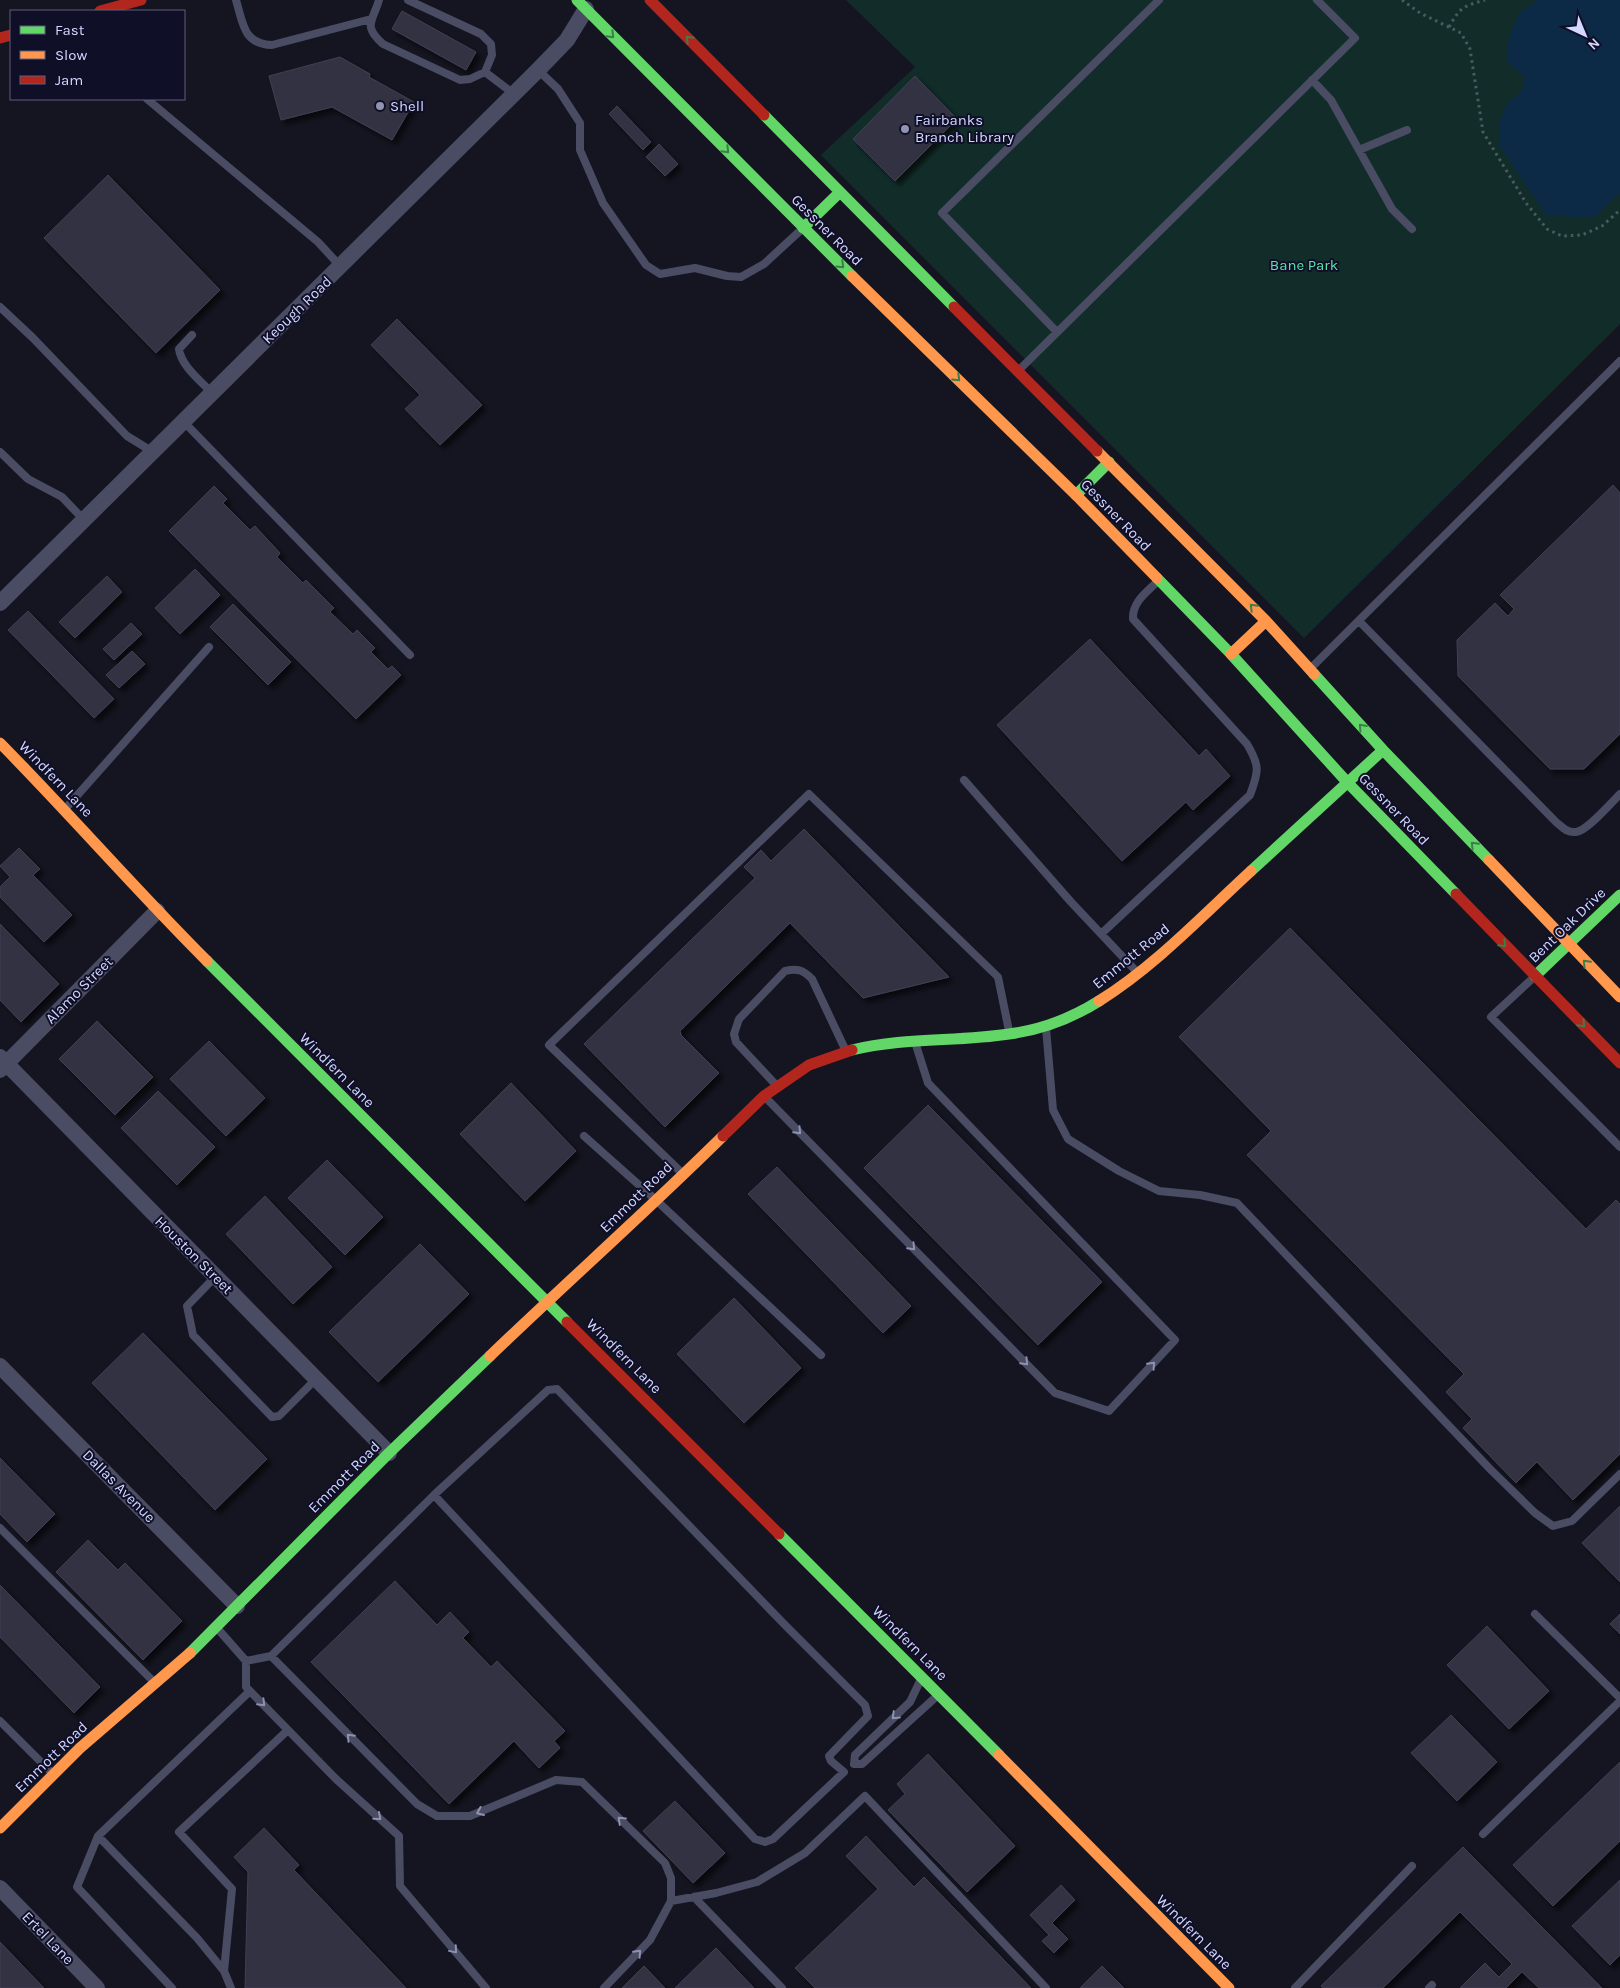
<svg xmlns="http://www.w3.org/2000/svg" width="1620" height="1988" font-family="Karla,sans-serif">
<defs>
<filter id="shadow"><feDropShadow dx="4.5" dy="4.5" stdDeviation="2.5" flood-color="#0009"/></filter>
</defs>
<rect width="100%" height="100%" fill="#151521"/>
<path fill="#122d29" d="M846,0H1620V324L1304,638L821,155L915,67Z"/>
<path fill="#0c2a46" d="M1538,0H1620V193L1593,218L1546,215L1500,146L1499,122L1508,103L1523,89L1525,77L1507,62L1508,40L1519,13Z"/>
<path fill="#323243" stroke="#404055" filter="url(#shadow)" d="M402,11L476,52L466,70L392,29Z
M340,57L370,74L369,77L414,102L392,140L332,107L281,120L269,76Z
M915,76L957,119L895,181L853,139Z
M617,106L651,142L643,150L609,114Z
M659,144L678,164L665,176L646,157Z
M108,175L220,290L156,353L44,238Z
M397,319L482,405L440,445L405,409L420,395L371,345Z
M1613,485L1620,493V734L1584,769H1550L1458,676L1457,640L1495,603L1508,616L1514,609L1500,595Z
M214,486L227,499L223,503L250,530L255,526L280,553L277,557L303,583L306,580L334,608L330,612L353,634L357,630L375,648L371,652L388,669L392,666L401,675L356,719L169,531Z
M195,569L220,595L180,634L155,608Z
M107,576L122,592L75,638L59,622Z
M233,604L291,662L268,685L210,627Z
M28,611L114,699L94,718L8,630Z
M131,623L142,634L114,660L103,649Z
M1090,639L1199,756L1206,749L1230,776L1193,810L1186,802L1122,861L997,725Z
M132,651L145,664L119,688L106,675Z
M804,829L949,977L863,998L790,923L680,1031L681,1035L719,1073L665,1127L584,1044L755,878L744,867L761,850L771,861Z
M19,848L40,869L33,875L72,915L44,942L0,897V887L10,877L0,866Z
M0,924L59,984L21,1022L0,1000Z
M1290,928L1586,1229L1616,1200L1620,1204V1454L1573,1500L1537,1462L1516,1483L1463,1428L1472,1419L1446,1392L1464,1374L1247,1155L1271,1131L1179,1037Z
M97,1021L153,1077L115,1115L59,1059Z
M209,1041L265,1098L226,1136L170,1079Z
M511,1083L576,1151L525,1201L460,1134Z
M158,1091L215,1147L177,1185L121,1128Z
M928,1105L1102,1282L1038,1345L864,1168Z
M327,1160L383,1217L345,1255L288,1198Z
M777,1167L911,1306L883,1333L748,1194Z
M265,1196L332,1267L293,1304L226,1234Z
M420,1244L469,1294L378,1382L329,1332Z
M734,1298L801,1368L744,1423L677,1354Z
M143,1333L267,1459L215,1510L92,1383Z
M0,1458L55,1514L27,1542L0,1514Z
M1620,1506V1582L1582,1543Z
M88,1540L118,1570L125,1563L182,1621L143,1660L56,1572Z
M395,1581L437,1625L450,1612L469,1632L463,1638L491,1667L497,1661L565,1731L554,1741L560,1748L539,1768L514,1741L449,1804L311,1662Z
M0,1585L100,1687L74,1713L0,1637Z
M1620,1614V1634L1610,1624Z
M1487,1626L1549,1691L1509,1729L1447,1665Z
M1451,1715L1497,1762L1457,1801L1411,1753Z
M928,1754L1015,1846L967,1892L888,1810L905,1794L897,1784Z
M1620,1762V1841L1553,1906L1513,1865Z
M675,1801L725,1853L693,1883L643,1831Z
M264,1828L299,1865L294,1870L406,1988H245L248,1872L234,1857Z
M866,1836L914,1887L924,1877L1031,1988H815L795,1968L878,1889L846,1856Z
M1463,1847L1602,1988H1539L1522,1972L1506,1988H1460L1485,1963L1499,1977L1512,1964L1460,1912L1383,1988H1323L1321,1986Z
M1620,1880V1955L1610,1965L1572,1926Z
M1061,1885L1075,1900L1052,1923L1068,1939L1054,1953L1042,1941L1049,1935L1030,1915Z
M0,1942L44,1988H0Z
M716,1948L754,1988H675Z
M644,1966L665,1988H622Z
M1102,1966L1124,1988H1080Z"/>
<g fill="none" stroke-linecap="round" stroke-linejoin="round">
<path stroke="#485b65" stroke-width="3" stroke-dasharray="2.5 4" stroke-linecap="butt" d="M1402,0L1420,13L1461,33L1470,49L1483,132L1526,203L1547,229L1562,236L1582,235L1602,226L1620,210
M1449,27C1460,7 1464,6 1485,0"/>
<path stroke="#494c62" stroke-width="8" d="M236,0C243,23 243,44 272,45L371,19
M379,0C373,21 362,26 383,44L460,80L470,79L485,72L514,94
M408,0L481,34L491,44L492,55L485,72
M538,70L558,89L580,123V150L603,203L646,265L660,274L695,268L727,276L741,277L764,264L802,229
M1312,80L1331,100L1392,209L1412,229
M147,99L318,242L341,267
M1359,150L1407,130
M0,307L33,338L127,436L153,452
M1057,332L942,213L1159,0
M192,335L179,349C181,366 201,381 212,393
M1019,370L1355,38L1317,0
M183,421L410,655
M0,452L28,479L62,497L84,520
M1359,621L1556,822C1562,827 1567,833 1576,832C1587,831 1611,803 1620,794
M1311,668L1620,361
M964,780L1071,902L1136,971
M66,808L209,647
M1101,934L1250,795C1259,771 1260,766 1247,744L1133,619C1132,602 1147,592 1158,581
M1533,978L1491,1017L1620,1147
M1046,1028L1053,1110L1068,1139L1119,1171L1159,1191L1200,1195L1237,1203L1491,1470L1535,1513L1553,1526L1572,1521L1620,1474
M776,1085L736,1042L734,1034L739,1019L785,971C798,968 803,970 812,979L845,1049
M765,1097L1055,1393L1109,1411L1175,1340L928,1083L915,1042
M584,1136L657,1201L821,1355
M683,1174L549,1045L809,794L998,977L1009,1031
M215,1277L187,1306L193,1335L272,1417L279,1416L316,1379
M0,1528L154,1682
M1535,1614L1620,1698
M217,1628L246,1661V1687L336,1779L399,1836L400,1886L486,1988
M271,1656L417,1804L437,1816H470L556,1780L582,1782L665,1863L671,1878V1901L650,1940L604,1988
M246,1661L271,1656L434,1495L548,1390L557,1389L786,1626L865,1705L868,1716L829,1756L831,1761L844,1772L773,1839L765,1842L755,1839L434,1495
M921,1679L910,1702L855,1755L854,1764H862L937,1696
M0,1721L52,1773
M1483,1834L1620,1701
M98,1836L197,1938L224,1971L231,1988
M694,1897L782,1988
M671,1901L716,1893L757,1882L805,1853L865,1796L1046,1988
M224,1971L232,1889L179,1832L288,1730
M172,1988L77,1887L98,1836L250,1691
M1295,1988L1412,1866
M1429,1988L1432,1985"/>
<path stroke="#494c62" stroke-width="16" d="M0,603L538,70L567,40L586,9
M0,1057L389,1453
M0,1070L157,911
M0,1366L237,1606
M0,1888L97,1988"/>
<path stroke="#63d668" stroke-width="11" d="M577,0L852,276
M764,115L954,307
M803,228L840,192
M1076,495L1109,462
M1157,578L1231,654L1347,782L1456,894
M1314,674L1383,750L1489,860
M1251,871L1383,750
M207,961L567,1322
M1535,976L1620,895
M852,1050C904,1037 957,1042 1009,1034C1040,1030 1072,1018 1099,1001
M779,1534L999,1755
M190,1653L389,1453L490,1356"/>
<path stroke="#ff974d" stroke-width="11" d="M852,276L1076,495L1157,578
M1097,451L1266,621L1314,674
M1231,654L1266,621
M0,743C70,814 136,890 207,961
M1489,860L1620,997
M1099,1001C1155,966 1202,916 1251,871
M490,1356C567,1282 647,1211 723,1136
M999,1755L1229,1988
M0,1828L80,1748L190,1653"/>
<path stroke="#b3261e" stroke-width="11" d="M650,0L764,115
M100,11L141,0
M0,38L11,35
M954,307L1097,451
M1456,894L1620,1063
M723,1136L764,1096L809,1065L852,1050
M567,1322L779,1534"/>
</g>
<defs><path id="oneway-chevron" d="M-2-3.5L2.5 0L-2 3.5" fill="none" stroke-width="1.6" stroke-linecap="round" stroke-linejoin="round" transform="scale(1.25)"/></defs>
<g stroke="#3d7c4b">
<use href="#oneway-chevron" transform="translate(611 35) rotate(45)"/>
<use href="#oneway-chevron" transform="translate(689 39) rotate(-135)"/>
<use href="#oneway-chevron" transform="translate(726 150) rotate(45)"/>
<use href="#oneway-chevron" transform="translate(841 265) rotate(44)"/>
<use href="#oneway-chevron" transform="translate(957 378) rotate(44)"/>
<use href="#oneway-chevron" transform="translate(1253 607) rotate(-135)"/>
<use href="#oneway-chevron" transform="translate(1362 727) rotate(-132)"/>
<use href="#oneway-chevron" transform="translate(1474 845) rotate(-134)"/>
<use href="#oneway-chevron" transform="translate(1503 944) rotate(46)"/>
<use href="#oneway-chevron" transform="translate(1586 963) rotate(-134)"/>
<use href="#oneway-chevron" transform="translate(1582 1024) rotate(46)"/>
</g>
<g stroke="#8e92b0">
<use href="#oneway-chevron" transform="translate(798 1131) rotate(46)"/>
<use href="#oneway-chevron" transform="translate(912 1247) rotate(46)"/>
<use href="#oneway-chevron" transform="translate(1025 1362) rotate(46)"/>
<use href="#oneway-chevron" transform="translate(1152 1365) rotate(-47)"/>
<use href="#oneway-chevron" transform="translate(262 1703) rotate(45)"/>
<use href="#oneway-chevron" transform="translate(895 1716) rotate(136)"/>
<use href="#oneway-chevron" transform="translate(350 1737) rotate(-134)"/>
<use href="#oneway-chevron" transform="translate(480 1812) rotate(157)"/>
<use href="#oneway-chevron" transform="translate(378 1817) rotate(41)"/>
<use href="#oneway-chevron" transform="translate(621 1820) rotate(-136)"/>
<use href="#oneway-chevron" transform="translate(454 1950) rotate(50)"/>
<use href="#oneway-chevron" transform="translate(638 1953) rotate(-47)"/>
</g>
<g fill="#9193b1" stroke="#0f0f27" stroke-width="2">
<circle cx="380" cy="106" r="5"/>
<circle cx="905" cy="129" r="5"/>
</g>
<g text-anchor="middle" stroke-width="4" stroke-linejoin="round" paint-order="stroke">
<g font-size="15" fill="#d4d7ff" stroke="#0f0f27" text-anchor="start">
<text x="390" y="111">Shell</text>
<text x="915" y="125">Fairbanks<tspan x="915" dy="17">Branch Library</tspan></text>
</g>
<g font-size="15" fill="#d4d7ff" stroke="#0f0f27">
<text transform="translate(827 230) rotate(45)" y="5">Gessner Road</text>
<text transform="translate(297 310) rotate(-44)" y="5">Keough Road</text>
<text transform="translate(1116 515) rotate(46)" y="5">Gessner Road</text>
<text transform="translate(56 779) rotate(46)" y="5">Windfern Lane</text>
<text transform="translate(1394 809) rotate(46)" y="5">Gessner Road</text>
<text transform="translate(1567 925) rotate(-44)" y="5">Bent Oak Drive</text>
<text transform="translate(1131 956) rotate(-39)" y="5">Emmott Road</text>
<text transform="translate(79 990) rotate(-45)" y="5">Alamo Street</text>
<text transform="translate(337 1070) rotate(45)" y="5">Windfern Lane</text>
<text transform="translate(636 1197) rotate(-44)" y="5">Emmott Road</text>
<text transform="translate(194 1255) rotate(45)" y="5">Houston Street</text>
<text transform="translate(624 1356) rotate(45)" y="5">Windfern Lane</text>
<text transform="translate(344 1477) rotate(-45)" y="5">Emmott Road</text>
<text transform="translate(119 1486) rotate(45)" y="5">Dallas Avenue</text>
<text transform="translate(910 1643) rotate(45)" y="5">Windfern Lane</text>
<text transform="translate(51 1757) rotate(-44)" y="5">Emmott Road</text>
<text transform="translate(1194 1932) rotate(45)" y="5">Windfern Lane</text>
<text transform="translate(48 1938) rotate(46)" y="5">Ertel Lane</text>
</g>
<g font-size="15" fill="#5ce3aa" stroke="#0f0f27">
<text x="1304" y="270">Bane Park</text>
</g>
</g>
<rect x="10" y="10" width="175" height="90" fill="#0f0f27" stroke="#5e5f7d"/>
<rect x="20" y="26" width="25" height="8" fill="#63d668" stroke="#5e5f7d"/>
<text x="55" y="35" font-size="15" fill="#d4d7ff">Fast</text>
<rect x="20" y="51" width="25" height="8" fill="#ff974d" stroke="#5e5f7d"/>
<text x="55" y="60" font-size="15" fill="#d4d7ff">Slow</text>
<rect x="20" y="76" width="25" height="8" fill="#b3261e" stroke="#5e5f7d"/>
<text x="55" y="85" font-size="15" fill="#d4d7ff">Jam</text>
<g transform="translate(1585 35) rotate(136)" stroke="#0f0f27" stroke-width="4" paint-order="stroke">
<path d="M0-4L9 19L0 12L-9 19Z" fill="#d4d7ff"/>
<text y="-8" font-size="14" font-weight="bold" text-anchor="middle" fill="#d4d7ff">N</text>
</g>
</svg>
